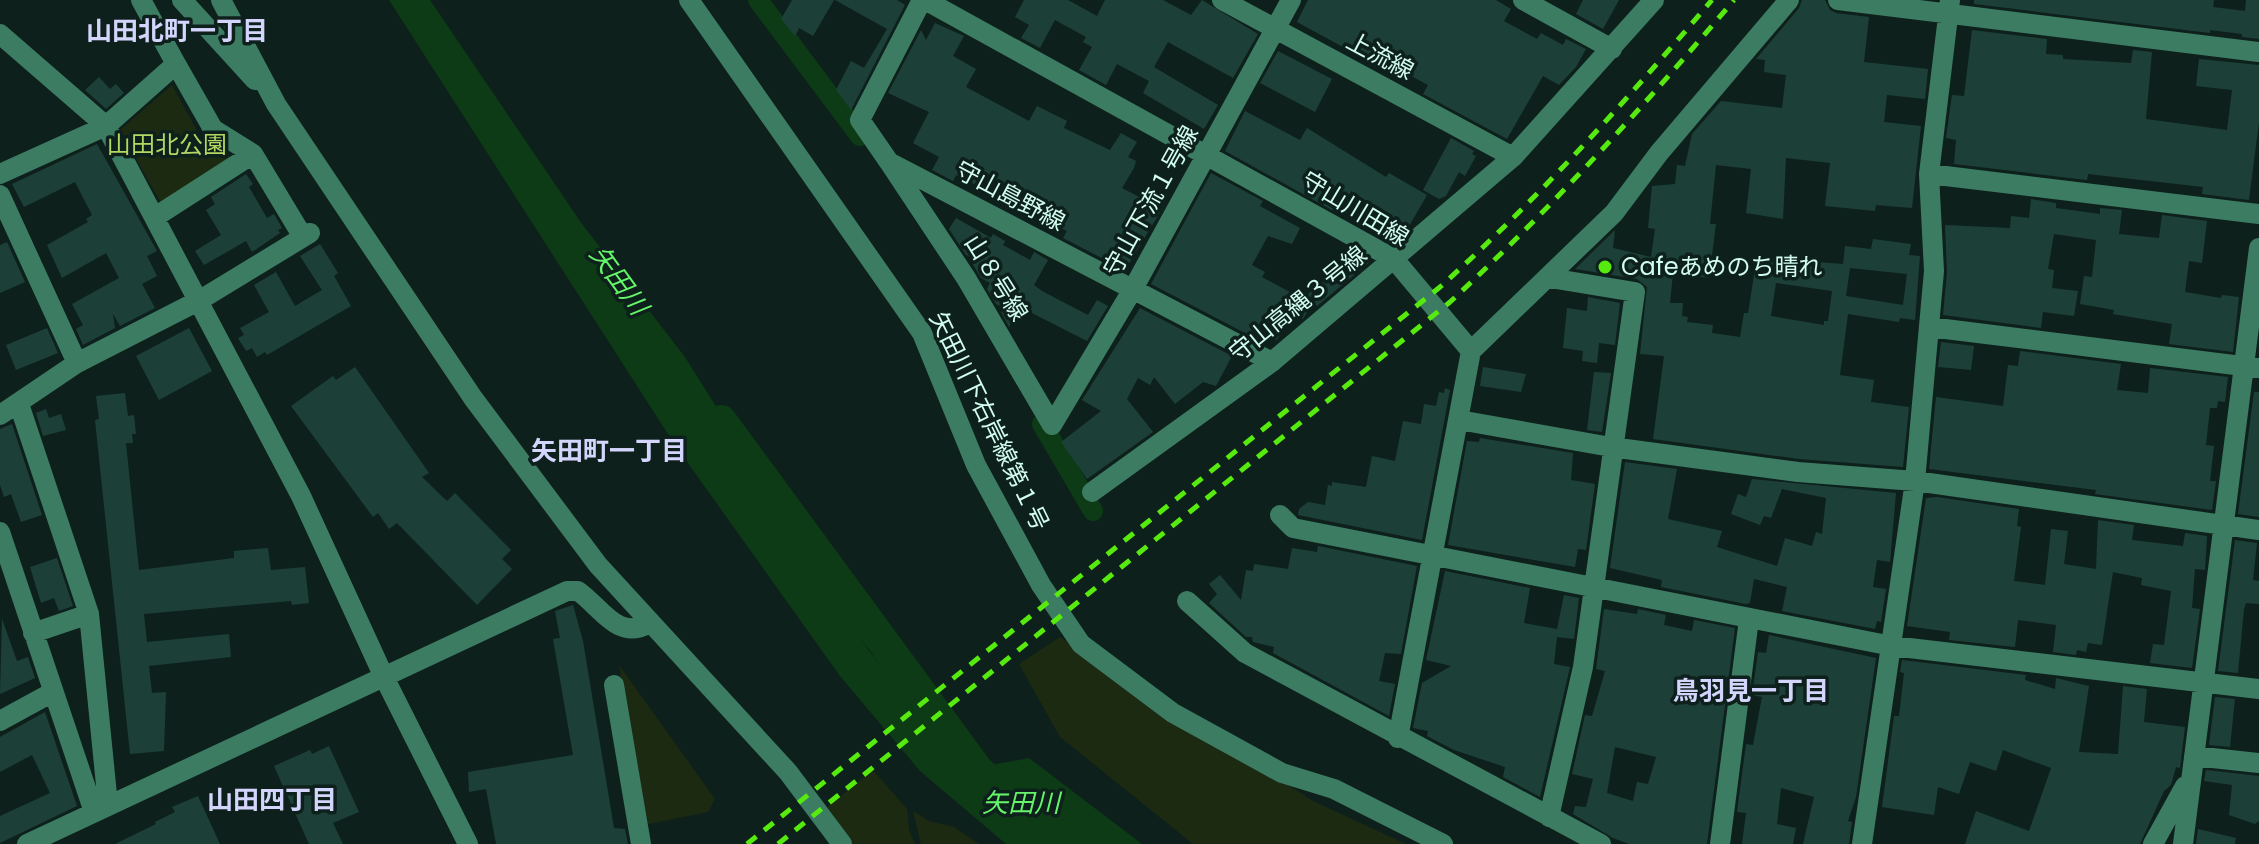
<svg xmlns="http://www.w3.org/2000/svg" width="2259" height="844" font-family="Poppins,'Noto Sans JP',sans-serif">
<rect width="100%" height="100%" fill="#0e201c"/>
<path fill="#1d2a12" d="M172,85L203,142L234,159L161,203L120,130Z
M1060,637L1313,801L1406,844H1193L1060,737L1019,664Z
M619,665L715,799L708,812L648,824Z
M873,770L907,809L909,830L915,844H852L827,807Z
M913,811L929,821L954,827L979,844H921Z"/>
<path fill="#0c3b16" d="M389,0H430L582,224L685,357L869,651L969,769L1029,758L1142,844H1006L920,771L840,676L675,445Z"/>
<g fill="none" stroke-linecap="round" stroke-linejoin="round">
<path stroke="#0c3b16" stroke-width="20" d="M758,0L860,136
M1042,424L1093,511"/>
<path stroke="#0c3b16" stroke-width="32" d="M721,421L978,771L1066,844"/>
</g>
<path fill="#1c4038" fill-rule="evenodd" d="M792,0H834L813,36L799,28L795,36L781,19Z
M835,0H897L905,5L851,110L836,90L851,61L864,68L887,29Z
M1024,0H1068L1097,16L1105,0H1163L1191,15L1202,0L1258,34L1233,78L1168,42L1154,67L1218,105L1204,129L1143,93L1149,81L1117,64L1106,85L1079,70L1092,47L1083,42L1086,37L1055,20L1040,48L1021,38L1029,25L1015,17Z
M1308,0H1496L1511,9L1504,21L1537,39L1541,33L1563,45L1566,39L1586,49L1576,67L1559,85L1543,76L1507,139L1423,94L1428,85L1380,59L1376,65L1297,22Z
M1583,0H1619L1603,29L1576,14Z
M1802,0H1825L1830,10L1836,13L1869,17L1864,62L1928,69L1925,99L1887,95L1884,122L1921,126L1912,208L1876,205L1875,211L1825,206L1830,163L1786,158L1783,219L1746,213L1751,169L1716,165L1710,224H1716L1709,278L1673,273L1670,303H1683L1682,316L1688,317L1687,322L1713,325L1712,333L1740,337L1744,313H1748L1756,263L1761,264V258L1843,264L1845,246L1871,249L1873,239L1911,244L1909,255L1920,256L1915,320L1900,318L1899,322L1848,314L1840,375L1874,380L1871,402L1909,407L1903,467L1799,459L1653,439L1664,356L1640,354L1647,287L1637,279L1575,269L1615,230L1613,248L1651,257L1655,229L1648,228L1652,186L1675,184L1677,165L1685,166L1692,134L1721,101L1782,108L1786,75L1764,72L1765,60L1756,59L1799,8ZM1850,268L1907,274L1903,305L1846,296ZM1776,283L1832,291L1828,321H1824V325L1771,316Z
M1974,0H2214L2213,7L2245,11L2246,0H2259V39L2242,37V34L2210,30V33L1974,4Z
M935,23L964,36L953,56L976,69L966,87L1029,121L1037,106L1067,121L1064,128L1110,150L1121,133L1137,142L1128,157L1136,161L1134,168L1122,188L1162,209L1125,270L1063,238L1067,231L1044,219L1046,209L1021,196L1016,205L956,175L953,181L932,170L939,157L913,143L929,112L888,93L921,30L926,40Z
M1972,30L2047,39L2046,54L2063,55V59L2131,63L2133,50L2152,52L2146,119L2227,130L2232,90L2196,86L2199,59L2259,65V122L2249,200L2202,194L2203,187L2088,174L2087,180L1954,164L1956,140L1946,138L1952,95L1964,96Z
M1278,51L1332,79L1315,112L1260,83Z
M99,77L110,89L116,84L124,93L106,109L85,90Z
M1245,111L1300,140L1307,128L1386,177L1389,173L1427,195L1408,228L1351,191L1339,214L1225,151Z
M1451,138L1474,151L1472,154L1476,156L1465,176L1459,172L1446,196L1439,199L1423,190Z
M97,144L157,251L147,256L157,276L142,284L155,308L120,326L113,314L115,328L83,345L76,329L83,325L72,304L119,278L106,253L62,278L47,245L88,222L86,219L92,215L75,182L24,207L12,184Z
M1211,173L1263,201L1260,206L1300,228L1292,244L1268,236L1252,265L1265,272L1262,277L1312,304L1303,319L1293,313L1277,340L1271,337L1266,344L1151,284Z
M246,174L253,184L249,187L267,218L274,214L282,228L278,230L280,233L252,252L246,241L204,265L195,251L221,235L206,210L215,204L211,197Z
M2031,199L2056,203V208L2100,214V208L2122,210L2119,234L2159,238L2162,215L2207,221L2202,263L2189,261L2185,292L2221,298L2222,295L2239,297L2233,352L2169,344L2172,324L2113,314L2114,310L2080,304L2084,276L2092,277L2096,240L2054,234L2048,269L2054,270L2052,288L2078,291L2074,316L2043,312L2041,328L1943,315L1947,272L1945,225L2010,228L2011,216L2029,218Z
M956,218L991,238L993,234L1005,241L1003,245L1030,260L1034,252L1048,260L1034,285L1042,291L1088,315L1097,300L1108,306L1087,341L1022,308L1009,327L1001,312L1004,308L996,304L987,289L990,283L981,278L972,263L975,259L966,255L949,229Z
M7,242L25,282L0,293V245Z
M320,244L338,273L334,276L351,306L267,355L265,352L257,357L252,348L246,351L238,338L244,335L240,328L269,312L254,285L276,272L295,306L322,290L300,256Z
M1357,254L1371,261L1317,306L1307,295Z
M1588,297L1620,303L1615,345L1599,343L1597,363L1582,361L1583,351L1563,348L1567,308L1587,311Z
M1140,308L1232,356L1216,386L1203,382L1175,404L1154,377L1150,385L1138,378L1127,399L1153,432L1087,479L1061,442L1101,411L1082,400Z
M47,328L58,353L16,370L6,345Z
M189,328L212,371L159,400L136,356Z
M1941,342L1974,346L1971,370L1938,367Z
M2020,351L2121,364L2117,390L2148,393L2150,368L2228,377L2225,402L2218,401L2217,408H2210L2206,445L2214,446L2210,481H2216L2212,510L2095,494L2096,490L1929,469L1936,397L2003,406L2008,365L2018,366Z
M355,367L429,473L422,477L447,501L455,493L511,550L502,559L512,569L477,605L397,523L389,529L378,513L373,517L291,406L333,376L336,380Z
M1483,367L1526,374L1521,392L1480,386Z
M1594,372L1611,373L1602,432L1587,430Z
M1445,388L1450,390L1422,540L1298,515L1299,509L1308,502L1325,505L1328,485L1332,486V482L1366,487L1372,456L1395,461L1403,421L1421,424L1424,404L1436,406L1439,392L1444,393Z
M2254,392H2259V517L2238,514Z
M125,393L128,416L134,415L136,434H132L133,443H126L139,570L234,558V551L268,548L271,570L305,567L309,603L292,605L291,601L144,614L147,642L229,634L231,657L149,666L152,693L166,692L164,751L130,754L95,420L99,419L96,396Z
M46,409L49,418L61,414L66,430L43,436L36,413Z
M12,424L42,515L21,522L11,494L4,497L0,485V429Z
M1480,438L1573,453L1571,480L1595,484L1586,550L1578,549L1575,567L1448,545L1467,441L1479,442Z
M1625,462L1677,469L1668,519L1722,531L1717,547L1777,566L1785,538L1812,546L1816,532L1822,534L1826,498L1782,489L1771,518L1764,516L1760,525L1731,514L1738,494L1746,497L1752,479L1896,493L1890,562L1877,560L1873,587L1886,589L1881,622L1877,621L1875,629L1782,611L1787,587L1754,579L1750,603L1746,604L1661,587L1662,580L1610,568Z
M1937,497L2019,509L2017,526L2021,527L2014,581L2045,585L2051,529L2068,531L2064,564L2096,569L2098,520L2134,525L2132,540L2183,546L2185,533L2207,536L2205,570L2195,569L2192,608L2200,609L2192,668L2150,663L2153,644L2164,645L2171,591L2141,585L2142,578L2113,572L2102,645L2088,643L2086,652L2077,650L2076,655L2053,652L2056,625L2018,620L2015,647L1949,640L1950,632L1907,626L1926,498Z
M2235,540L2257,543L2253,580L2259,581V604L2246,603L2244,609L2238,673L2218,671Z
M1318,546L1417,566L1401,654L1385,653L1379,681L1395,684L1389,716L1273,653L1274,647L1253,642L1252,637H1246L1209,603L1217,594L1209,584L1220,575L1241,600L1246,570L1253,571L1254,564L1288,569L1292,548L1317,552Z
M57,558L73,606L59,611L54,598L41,603L30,567Z
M1445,571L1530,588L1524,623L1557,629L1564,595L1579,598L1574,639L1557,637L1554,664L1570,667L1540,797L1503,777L1505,767L1454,750L1427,736L1428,731L1413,728L1422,683L1451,666L1426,660Z
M573,605L583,641L614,828L625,829L628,844H496L486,789L469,792L468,772L573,755L553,639L560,638L555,611Z
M1604,609L1637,614L1638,609L1666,615L1664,625L1692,631L1694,620L1735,628L1707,844H1629L1613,838L1573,814L1575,806L1586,807L1593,779L1572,774L1585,715L1592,716L1605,671L1596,669ZM1615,747L1656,757L1648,784L1637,782L1633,801L1607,793Z
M2,619L17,661L28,657L35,678L0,694Z
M1769,635L1876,658L1856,797L1848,821L1852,822L1849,844H1803L1814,797L1781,788L1777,824L1796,828L1793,844H1742L1746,813L1737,812L1746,744L1753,745L1762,697L1752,695L1758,652L1766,653Z
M1902,660L2026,675L2025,680L2055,689L2056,678L2089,686L2079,752L2118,754L2123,686L2147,689L2144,722L2185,727L2180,768L2176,767L2171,785L2164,791L2140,844H1965L1976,811L2029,831L2051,768L2003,750L1996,771L1970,762L1959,794L1938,787L1934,815L1882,807L1894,716H1899L1904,673L1900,672Z
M2215,697L2235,699L2230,747L2209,745Z
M45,712L77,806L0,843V816L50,793L32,755L0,772V737Z
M329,746L359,812L333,823L343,844H309L274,766L310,750L312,754Z
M2206,770L2259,776V821L2255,824L2229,815L2232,785L2204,781Z
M198,796L220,844H115L156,824L155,822L175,812L172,807Z
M2198,829L2236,838L2235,844H2196Z"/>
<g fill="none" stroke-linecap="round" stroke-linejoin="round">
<path stroke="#3c7c63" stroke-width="20" d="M182,0L255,80
M221,0L276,104L473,398L598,565L788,772L842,844
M689,0L922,333L976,465L1041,585L1081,644L1173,713L1282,773L1334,789L1443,844
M922,0L860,120L889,162L1272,362
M925,0L1394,259L1471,351L1398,738
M1222,0L1513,157
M1523,0L1612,49
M1838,0L2259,52
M0,34L106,126L301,496L384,677L468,844
M176,64L213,129L253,154L303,237
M889,162L966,278L1052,425L1133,289L1291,0
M0,174L106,126L176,64L141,0
M1929,174L2259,214
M0,195L77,363
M155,217L253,154
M1929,327L2259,368
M1471,351L1614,213L1659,153L1789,0
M19,404L89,614L108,805
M0,415L77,363L200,300L310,233
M1459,420L1611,447L1798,472L1915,481L2259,530
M1092,492L1272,362L1513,157L1654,0
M1280,515L1293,528L1892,646L2259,689
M0,532L94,812
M1187,601L1245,653L1601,844
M33,633L89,614
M614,685L641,844
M0,721L53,692
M2194,756L2259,763
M1549,817L1583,667L1635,292L1550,278
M27,844L567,591H578C603,609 617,640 648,624
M1720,844L1749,619
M1862,844L1915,481L1934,271L1929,174L1950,0
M2153,844L2185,786
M2183,844L2259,248"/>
<path stroke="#57ea0f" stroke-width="5" stroke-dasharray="12 10" stroke-linecap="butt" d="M747,844L1440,287C1539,198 1626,101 1712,0
M778,844L1450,302C1552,208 1644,106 1734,0"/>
</g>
<circle fill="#57ea0f" stroke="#0e201c" stroke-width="3" cx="1605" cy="267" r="8"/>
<g text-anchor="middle" stroke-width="7" stroke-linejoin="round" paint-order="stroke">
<g font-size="24" fill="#d1fcee" stroke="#0e201c">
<text transform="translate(1380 56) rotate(28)" y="8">上流線</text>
<text transform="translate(1010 196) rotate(28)" y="8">守山島野線</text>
<text transform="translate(1151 201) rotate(-61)" y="8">守山下流１号線</text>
<text transform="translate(1355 209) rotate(31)" y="8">守山川田線</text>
<text transform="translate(996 278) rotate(58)" y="8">山８号線</text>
<text transform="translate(1298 304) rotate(-39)" y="8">守山高縄３号線</text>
<text transform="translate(989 421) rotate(64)" y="8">矢田川下右岸線第１号</text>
</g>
<g font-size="24" fill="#b2d762" stroke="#0e201c">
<text x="167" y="153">山田北公園</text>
</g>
<g font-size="24" fill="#d1fcee" stroke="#0e201c" text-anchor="start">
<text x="1621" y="275">Cafeあめのち晴れ</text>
</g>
<g font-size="26" font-weight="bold" fill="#d3d5fc" stroke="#0e201c">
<text x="177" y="40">山田北町一丁目</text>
<text x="609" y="460">矢田町一丁目</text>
<text x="1751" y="700">鳥羽見一丁目</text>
<text x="272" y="809">山田四丁目</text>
</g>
<g font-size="26" font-style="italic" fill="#65f56a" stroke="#0e201c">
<text transform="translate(619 280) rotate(54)" y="9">矢田川</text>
<text x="1021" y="812">矢田川</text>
</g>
</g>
</svg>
